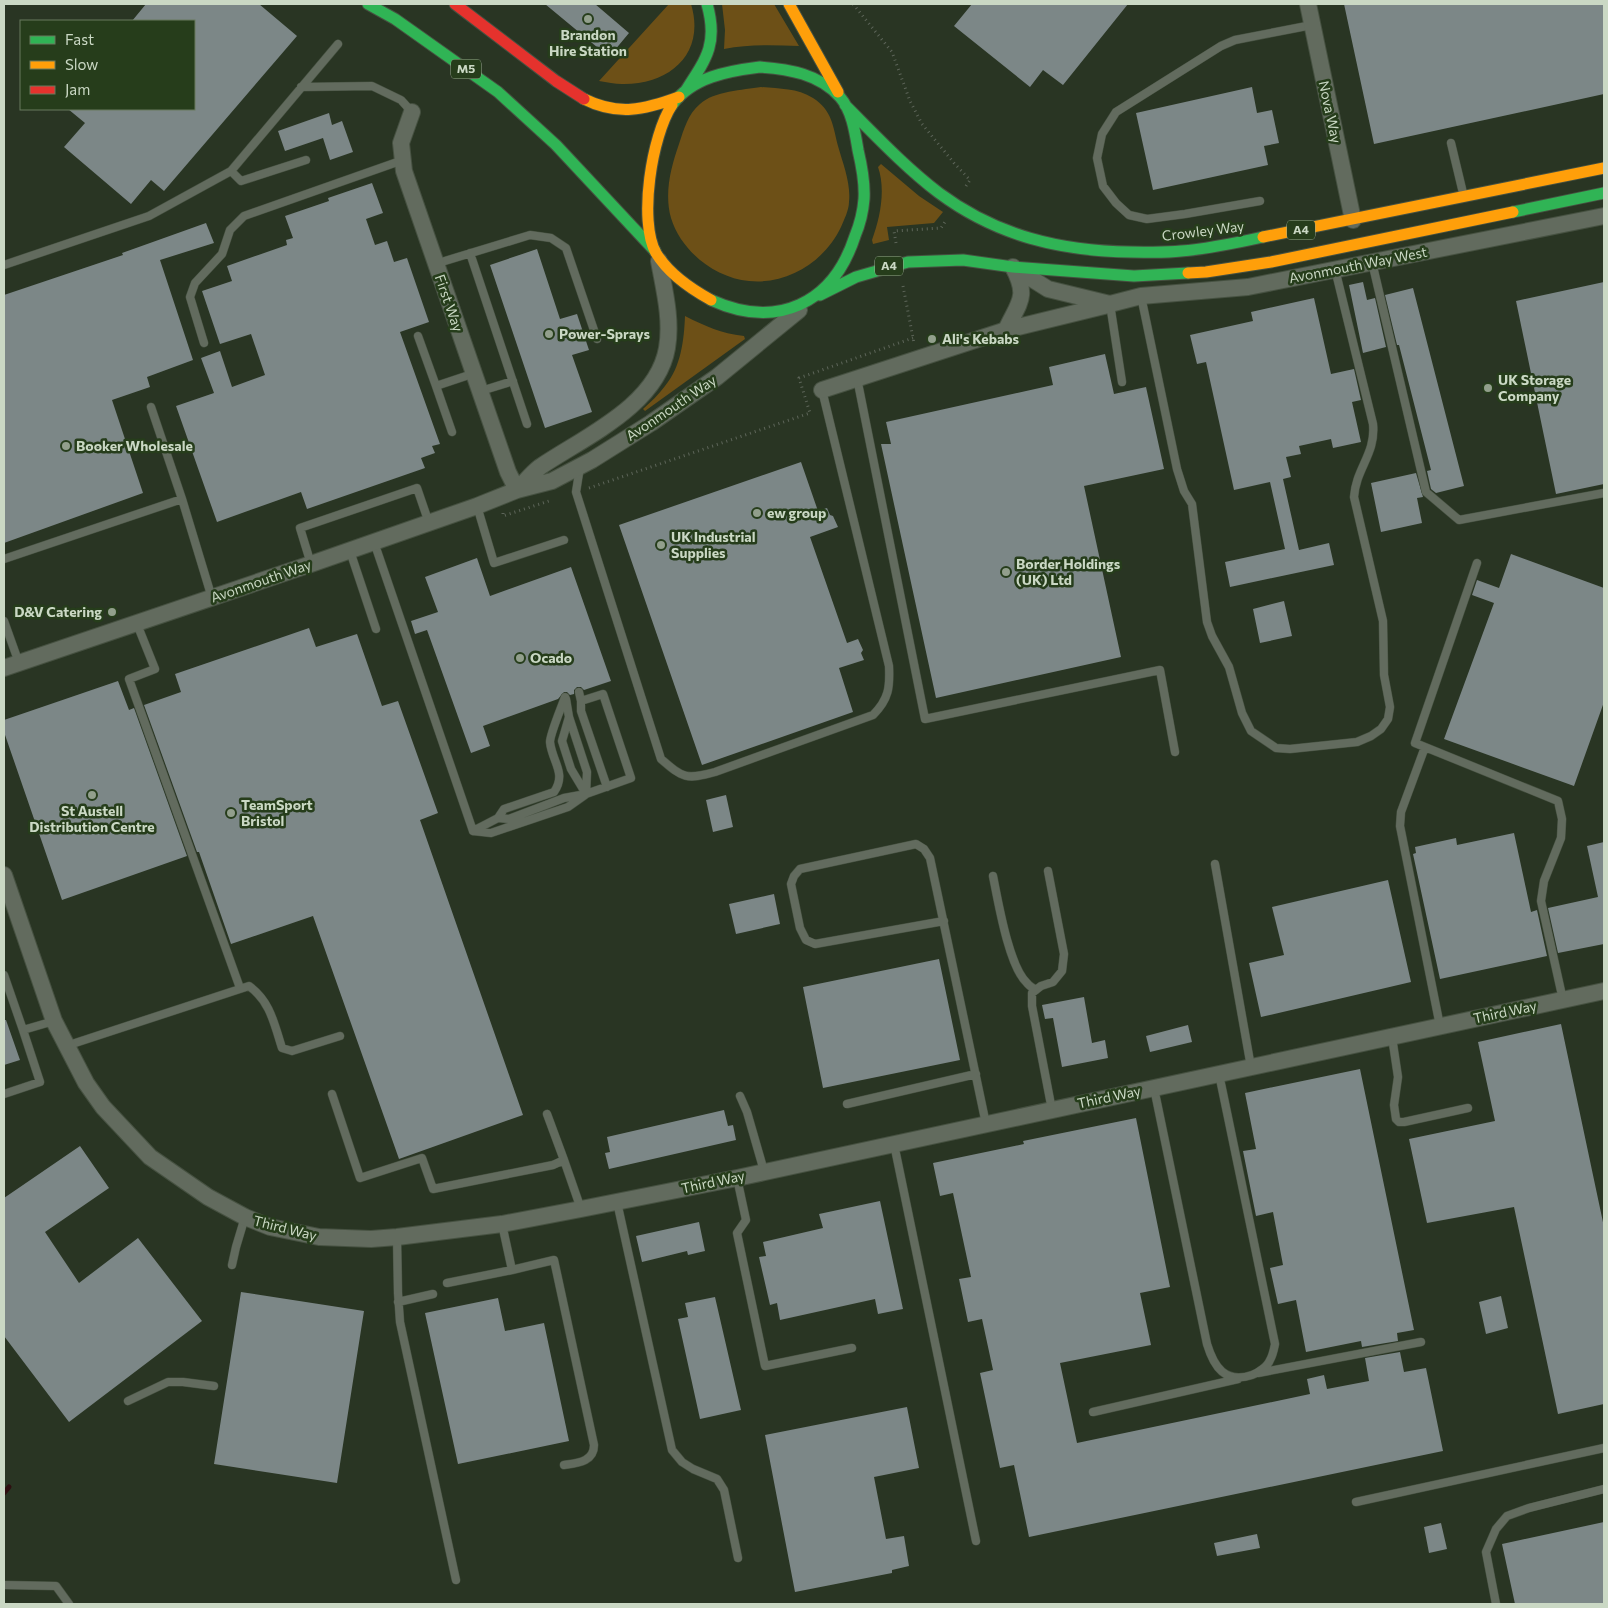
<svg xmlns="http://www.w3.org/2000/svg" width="1608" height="1608" font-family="Commissioner,sans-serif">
<rect width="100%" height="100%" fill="#293523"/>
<path fill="#6d5017" d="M669,4H691C706,53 670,85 622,84C615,84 607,82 599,81Z
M722,4H774L799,46C773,45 749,44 724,49L725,30Z
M761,87C779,89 797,88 813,98C832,110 833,126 838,146C843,164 851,183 849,202C849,210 844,220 841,227C825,261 788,285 749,281C715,278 681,251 671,218C664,193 671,167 679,144C684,129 688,114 700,104C714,91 743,90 761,87Z
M881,164L919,196L943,212L934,223L887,227L889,240L873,244L872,240C880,218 886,190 878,167Z
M685,316C707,327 720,333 744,336L745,339L645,411L643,409C651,402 659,394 665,386C681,367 684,340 685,316Z"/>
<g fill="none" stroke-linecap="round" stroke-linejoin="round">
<path stroke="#2f0e10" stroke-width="5" d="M4,1493L9,1487"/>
</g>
<path fill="#7c8787" d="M146,4H259L297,36L164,191L151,180L131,204L64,147L85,123L68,109H194V21H132Z
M545,4H595L629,33L609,57Z
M972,4H1128L1063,85L1043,70L1030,87L954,26Z
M1344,4H1604V94L1374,144Z
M1252,87L1257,113L1272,110L1279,143L1264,146L1268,165L1153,190L1136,113Z
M329,113L332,125L342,121L353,152L330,160L323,138L285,151L278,131Z
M372,183L383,213L366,219L375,245L387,241L394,262L407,258L429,322L400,332L440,444L432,446L435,453L421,458L425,468L307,509L301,492L217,522L176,406L214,393L201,358L220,351L232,387L265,375L251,334L220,344L202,291L232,281L227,266L287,245L286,240L293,238L285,216L329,201L328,198Z
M206,223L214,243L160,260L193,360L147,377L150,387L112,400L143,493L4,543V295L123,255L122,253Z
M537,249L560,319L577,314L589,350L572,355L592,412L545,428L490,265Z
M1363,282L1367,300L1375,298L1386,347L1363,353L1349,285Z
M1604,282V484L1556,494L1516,301Z
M1413,288L1464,486L1436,493L1431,489L1427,471L1431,470L1399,345H1397L1385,295Z
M1314,298L1331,374L1354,369L1361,400L1352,402L1361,442L1333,448L1331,439L1299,446L1301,454L1286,457L1291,477L1283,479L1299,550L1329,543L1334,565L1230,587L1225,562L1285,549L1270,482L1234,490L1206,362L1197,364L1190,335L1253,321L1251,312Z
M1105,354L1114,394L1146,387L1164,469L1084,486L1121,657L936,698L881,444H891L886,422L1053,385L1049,367Z
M801,462L818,511L827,508L830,515L833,516L838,527L810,537L847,643L858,639L863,650L861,653L864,660L839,668L853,712L702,765L619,525Z
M1416,473L1423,497L1417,498L1422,523L1381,532L1371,483Z
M1511,554L1604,588V702L1574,786L1444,739L1494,603L1472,595L1477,580L1499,588Z
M477,558L490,596L571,567L611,681L584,690L581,687H577L574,690V694L570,695L567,692H564L558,699L483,726L490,746L471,753L427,630L415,634L411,621L438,612L425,577Z
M1284,601L1292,636L1260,643L1253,609Z
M309,628L316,647L357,634L382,706L398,701L438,813L420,820L523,1115L399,1159L313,916L231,944L199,852H197L144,705L181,692L175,674Z
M118,681L129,710L134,708L187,856L62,900L4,732V720Z
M726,795L733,827L713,832L706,800Z
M1514,833L1531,912L1537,910L1547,956L1440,979L1413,854L1416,853L1415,847L1456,838L1457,845Z
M1604,842V944L1558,953L1548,908L1598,897L1587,846Z
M1388,880L1411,982L1261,1017L1249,963L1284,955L1272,907Z
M774,894L780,924L736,934L729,904Z
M939,959L960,1060L823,1088L803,987Z
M1084,997L1092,1043L1105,1040L1108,1058L1062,1067L1053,1018L1045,1019L1042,1005Z
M4,1020H6L20,1060L4,1065Z
M1561,1024L1604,1227V1404L1558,1414L1514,1207L1427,1223L1409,1139L1495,1121L1478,1042Z
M1188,1025L1192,1042L1150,1052L1146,1036Z
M1360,1069L1414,1330L1397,1333L1398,1341L1362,1347L1361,1341L1306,1352L1296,1300L1278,1304L1270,1268L1283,1265L1273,1212L1256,1216L1243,1151L1256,1149L1245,1093Z
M724,1110L728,1126L733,1125L736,1140L609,1169L605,1153L610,1152L607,1137Z
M1136,1118L1170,1287L1140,1293L1151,1345L1060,1363L1077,1443L1310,1394L1307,1379L1324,1375L1327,1389L1369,1381L1365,1358L1400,1352L1404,1372L1426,1368L1443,1451L1029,1537L1014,1465L1000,1468L980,1373L993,1370L982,1319L968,1322L959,1279L971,1277L953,1193L940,1196L933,1163L1024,1144L1023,1141Z
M80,1146L109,1188L45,1232L79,1283L138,1238L202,1321L69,1422L4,1336V1198Z
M880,1201L903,1309L878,1314L875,1299L780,1320L777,1303L770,1305L759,1257L766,1256L763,1242L823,1228L819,1214Z
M699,1222L705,1251L688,1255L687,1251L642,1262L636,1236Z
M241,1292L364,1311L337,1483L214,1464Z
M1501,1296L1508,1328L1486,1334L1479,1302Z
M715,1297L741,1410L700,1419L678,1319L688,1317L685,1303Z
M498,1298L505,1331L544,1323L569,1441L458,1464L425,1313Z
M907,1407L919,1468L874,1477L886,1539L904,1536L909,1566L892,1570V1573L795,1592L765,1435Z
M1604,1522V1604H1515L1502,1544Z
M1441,1523L1447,1549L1429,1553L1424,1527Z
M1257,1534L1260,1548L1217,1556L1214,1543Z"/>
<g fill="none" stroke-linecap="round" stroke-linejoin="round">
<defs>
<path id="lane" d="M301,87L372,86L401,100L412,112
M1451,143L1463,193
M306,160L241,181L231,171L338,44
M1260,201L1185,214L1147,219L1129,215L1116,203L1103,186L1097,158L1102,134L1116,112L1221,46L1235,40L1312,25
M470,253L527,424
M1372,262L1426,492L1459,520L1604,493
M435,264L530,235L551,238L566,248L597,339
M4,265L149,216L231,171
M1141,296L1177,469L1184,491L1192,504L1207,622L1212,636L1229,667L1242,713L1251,731L1276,748L1290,749L1357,742L1371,736L1381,729L1388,719L1390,707L1384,675L1383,621L1354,497C1356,468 1376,454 1373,424L1335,269
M1110,304L1122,382
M418,336L436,386
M204,343L190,297L195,283L222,254L230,230L244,216L403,160
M857,378L925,719L1160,670L1175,752
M481,391L513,381
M151,407L182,499L212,598
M452,432L436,386L475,373
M580,467L576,492L661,759C683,778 686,780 715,772L873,715C889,699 890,687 889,666L822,390
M477,506L494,563L564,540
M374,542L473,831
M350,551L376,629
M4,559L182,499
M1477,563L1415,743L1558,801L1562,819L1561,838L1544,881L1541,901L1563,1000
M311,564L300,528L417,488L429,523
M4,621L19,663
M137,624L155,669L129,679L240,988
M566,699L569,717L587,772L586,794
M581,701V711L607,787
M569,717L562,741L571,769L586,794
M1425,747L1401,812L1400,826L1440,1026
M498,818L509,819L564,798L586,794L631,778L603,694L581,701L579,692
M473,831L498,818L504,809L554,792C567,773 552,762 550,742C550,734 562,706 565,697
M473,831L491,833L568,807L585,795
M1215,864L1251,1067
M1048,871L1064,954L1062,971L1053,982L1041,986L1032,993V1006L1052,1110
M993,876C998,901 1009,967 1027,983C1029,986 1033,988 1036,990
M944,921L815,944L806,940L800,928L791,884L794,876L800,869L916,844L924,849L930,858L986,1124
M4,975L23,1030
M1392,1037L1398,1077L1394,1105L1396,1119L1399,1122H1404L1468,1108
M66,1046L249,986C270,1001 274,1023 282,1048L292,1051L340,1036
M1154,1088L1207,1344C1214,1367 1225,1384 1252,1375C1258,1373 1268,1366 1270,1360C1273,1355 1274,1349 1275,1344L1219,1074
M4,1094L40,1082L23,1030L54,1021
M332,1094L360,1178L422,1158L433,1189L553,1165L564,1160L581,1209
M740,1096L747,1112L764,1171
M847,1104L976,1074
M547,1114L564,1160
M894,1144L976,1541
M737,1178L746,1220L737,1233L765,1366L852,1348
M617,1202L672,1450L682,1462L693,1469L717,1479L724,1490L738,1558
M502,1224L512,1270L554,1260L594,1445C594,1462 577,1463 564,1465
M397,1237L398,1293L400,1322L456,1580
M232,1265L236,1247L245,1217
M447,1283L512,1270
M398,1302L433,1294
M1258,1373L1421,1342
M128,1401L168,1382H183L214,1386
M1093,1412L1238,1379
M1356,1502L1604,1448
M4,1585L56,1586L69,1604
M1496,1604L1486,1552L1496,1529L1507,1516L1529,1508L1604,1489"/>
<path id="street" d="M1308,4L1353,220
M412,112L401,143L404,171L508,472L517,490
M1021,272L1048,289L1110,304L1141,296L1248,287L1604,216
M1006,330C1019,302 1029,297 1013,267
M822,390L1006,330L1108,305
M518,489C525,482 532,473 540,467C584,437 657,406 667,348C672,319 664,289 659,261
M4,668L311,564L477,506L517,490L552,481L592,460L651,423L717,377L799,310
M4,875L54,1021L86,1083L103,1107L150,1157L208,1197L245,1217L270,1227L319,1237L371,1239L397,1237L502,1224L581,1209L737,1178L1604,991"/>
<path id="fast" d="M368,4L395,19L498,92L556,145L655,251
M686,90C707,58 718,43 707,4
M672,105C692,77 728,71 760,67
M845,105C875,135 905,167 939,193C997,236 1060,251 1131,252C1148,252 1164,253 1181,251C1208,249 1236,243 1263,237
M1513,212L1604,193
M820,295L856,277L908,262L963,260L1013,267L1134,276L1188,273
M711,300C777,330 833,304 855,236C860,224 863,212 864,199C865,183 862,167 858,150C855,132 852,111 840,97C819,74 789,69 760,67"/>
<path id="slow" d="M789,4L838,92
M584,99C618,116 644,110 679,97
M672,105C652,135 638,221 656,253C668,273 691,289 711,300
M1263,237L1604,168
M1188,273L1206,272L1271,262L1513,212"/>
<path id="jam" d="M455,4L556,81L584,99"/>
</defs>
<use href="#lane" stroke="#465141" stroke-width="9"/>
<use href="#street" stroke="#465141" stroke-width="18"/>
<use href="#fast" stroke="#465141" stroke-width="13"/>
<use href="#slow" stroke="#465141" stroke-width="13"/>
<use href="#jam" stroke="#465141" stroke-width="13"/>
<path stroke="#5d6559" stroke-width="3" stroke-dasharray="1 4" stroke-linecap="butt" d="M853,4L892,52L910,101L922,124L954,163L970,180L966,186
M896,243L894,231L941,228L945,222
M903,286L914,343
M589,488L810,413L799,378L913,338
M503,513V516L549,501"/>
<use href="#lane" stroke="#626b5e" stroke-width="8"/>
<use href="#street" stroke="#626b5e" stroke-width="16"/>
<use href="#fast" stroke="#30b455" stroke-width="11"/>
<use href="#slow" stroke="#ff9f0a" stroke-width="11"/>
<use href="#jam" stroke="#e5322d" stroke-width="11"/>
</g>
<g fill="#929f8c" stroke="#263d1b" stroke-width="2">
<circle cx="588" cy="19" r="5"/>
<circle cx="549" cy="334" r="5"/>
<circle cx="932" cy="339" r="5"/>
<circle cx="1488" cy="388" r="5"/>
<circle cx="66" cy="446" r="5"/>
<circle cx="757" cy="513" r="5"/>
<circle cx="661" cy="545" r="5"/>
<circle cx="1006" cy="572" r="5"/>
<circle cx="112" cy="612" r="5"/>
<circle cx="520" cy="658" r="5"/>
<circle cx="92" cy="795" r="5"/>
<circle cx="231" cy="813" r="5"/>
</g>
<g text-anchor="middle" stroke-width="5" stroke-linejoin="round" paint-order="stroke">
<g fill="#263d1b" stroke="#99aa91" stroke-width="1">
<rect x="451" y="59.5" width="30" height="19" rx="4"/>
<rect x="1287" y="220.5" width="28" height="19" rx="4"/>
<rect x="875" y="256.5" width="28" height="19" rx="4"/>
</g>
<g font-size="12" font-weight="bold" fill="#cad8c4">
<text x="466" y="73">M5</text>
<text x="1301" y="234">A4</text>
<text x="889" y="270">A4</text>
</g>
<g font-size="14" font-weight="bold" fill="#cad8c4" stroke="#263d1b" text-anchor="start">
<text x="588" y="40" text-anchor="middle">Brandon<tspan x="588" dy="16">Hire Station</tspan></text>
<text x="559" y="339">Power-Sprays</text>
<text x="942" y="344">Ali's Kebabs</text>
<text x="1498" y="385">UK Storage<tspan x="1498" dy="16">Company</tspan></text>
<text x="76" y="451">Booker Wholesale</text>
<text x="767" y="518">ew group</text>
<text x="671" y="542">UK Industrial<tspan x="671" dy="16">Supplies</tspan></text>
<text x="1016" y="569">Border Holdings<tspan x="1016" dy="16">(UK) Ltd</tspan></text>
<text x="102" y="617" text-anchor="end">D&amp;V Catering</text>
<text x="530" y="663">Ocado</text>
<text x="241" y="810">TeamSport<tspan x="241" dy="16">Bristol</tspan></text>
<text x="92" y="816" text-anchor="middle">St Austell<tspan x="92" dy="16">Distribution Centre</tspan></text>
</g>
<g font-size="14" fill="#cad8c4" stroke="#263d1b">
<text transform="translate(1330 112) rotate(78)" y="5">Nova Way</text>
<text transform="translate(1203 231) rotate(-7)" y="5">Crowley Way</text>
<text transform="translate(1358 265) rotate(-11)" y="5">Avonmouth Way West</text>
<text transform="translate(449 303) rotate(71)" y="5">First Way</text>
<text transform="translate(671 408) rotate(-34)" y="5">Avonmouth Way</text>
<text transform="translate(261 581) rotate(-19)" y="5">Avonmouth Way</text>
<text transform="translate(1505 1012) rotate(-12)" y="5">Third Way</text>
<text transform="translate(1109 1097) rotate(-12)" y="5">Third Way</text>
<text transform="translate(713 1182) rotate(-12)" y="5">Third Way</text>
<text transform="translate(285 1228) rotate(14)" y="5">Third Way</text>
</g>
</g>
<rect width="1608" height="1608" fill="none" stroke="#cad8c4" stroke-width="10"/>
<rect x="20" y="20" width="175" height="90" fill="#263d1b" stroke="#687b5f"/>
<rect x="30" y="36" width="25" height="8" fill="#30b455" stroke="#687b5f"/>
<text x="65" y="45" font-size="15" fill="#cad8c4">Fast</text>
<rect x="30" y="61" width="25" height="8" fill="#ff9f0a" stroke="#687b5f"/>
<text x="65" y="70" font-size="15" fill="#cad8c4">Slow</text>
<rect x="30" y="86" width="25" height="8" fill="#e5322d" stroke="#687b5f"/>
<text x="65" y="95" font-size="15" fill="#cad8c4">Jam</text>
</svg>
